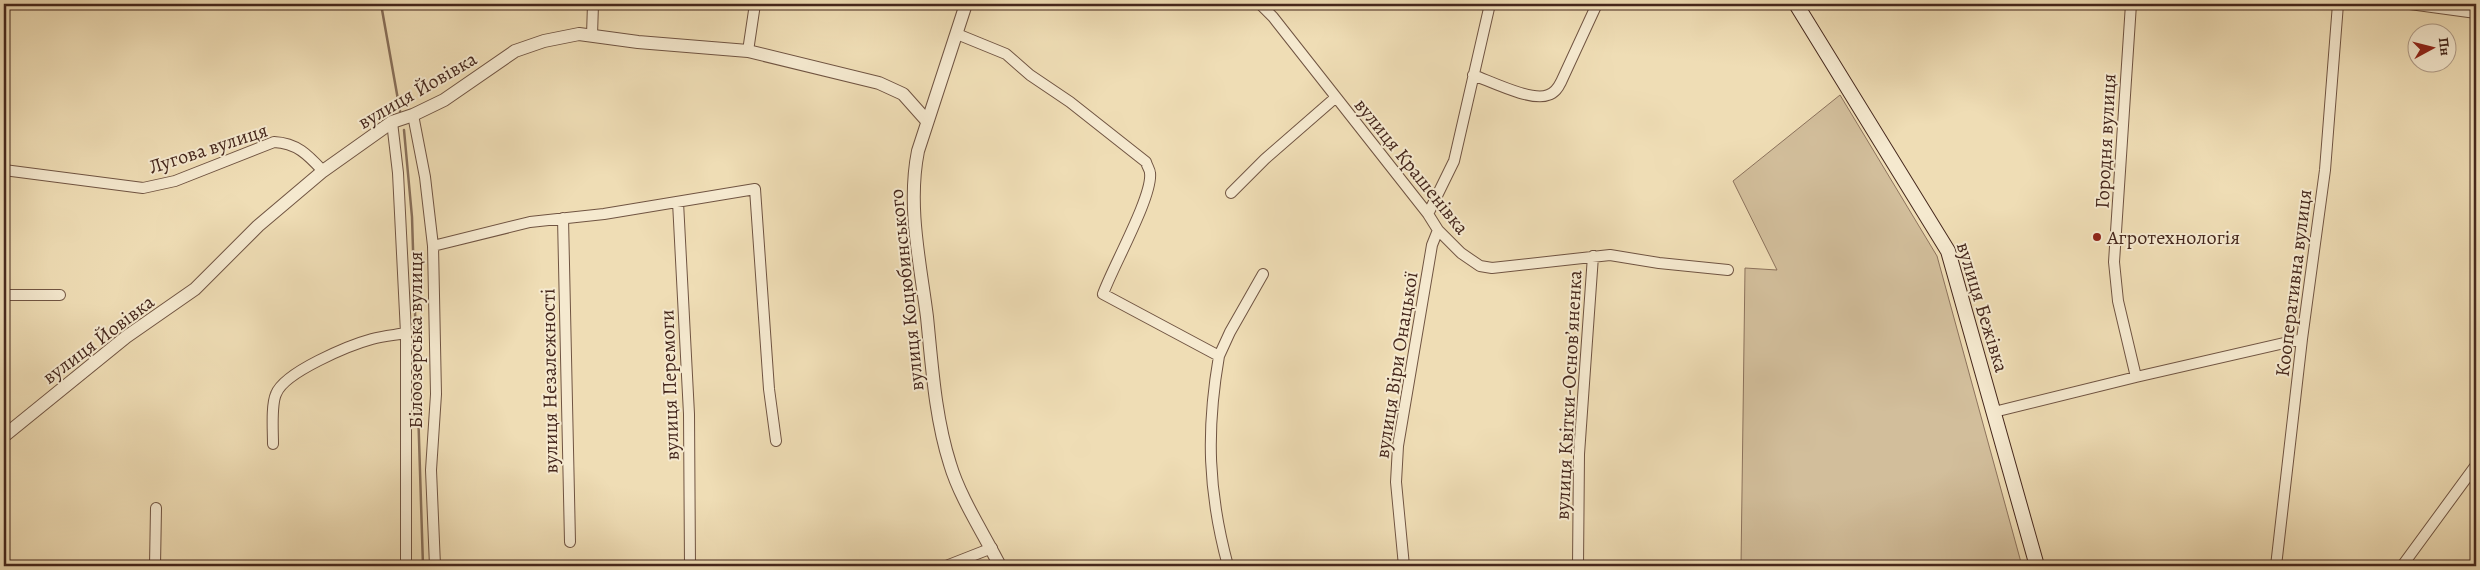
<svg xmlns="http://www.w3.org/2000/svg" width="2480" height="570" font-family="Alegreya,serif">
<rect width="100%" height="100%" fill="#efddb5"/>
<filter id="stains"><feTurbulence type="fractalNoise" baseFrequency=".004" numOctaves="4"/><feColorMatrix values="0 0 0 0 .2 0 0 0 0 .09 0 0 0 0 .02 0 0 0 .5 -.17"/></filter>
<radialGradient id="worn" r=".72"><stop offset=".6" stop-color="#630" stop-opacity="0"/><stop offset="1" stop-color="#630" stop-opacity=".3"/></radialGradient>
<path fill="#d2be9b" stroke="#8c725c" d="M1840,95L1937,256L2022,566H1741L1745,268L1777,270L1733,181Z"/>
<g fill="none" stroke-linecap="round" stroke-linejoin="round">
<path stroke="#886f59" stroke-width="2.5" d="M381,4L400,111
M404,130L412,217L423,566"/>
<defs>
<path id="minor" d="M1260,4L1273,17L1428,214L1438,230L1461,253L1480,266L1492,268L1610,255L1659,263L1728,270
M2131,4L2114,262L2118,301L2136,377L2302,339
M2410,4L2476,13
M957,34L1006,54L1030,75L1070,102L1146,162C1147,166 1150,170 1150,173C1153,196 1112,268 1103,294L1219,356C1206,431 1208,492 1228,566
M592,35L593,4
M748,51L755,4
M1473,75C1490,81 1532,102 1548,95C1555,93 1558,88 1561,82L1597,4
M413,115L425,177L433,246L436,394L431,470L435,566
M392,122L398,173L406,333V566
M4,170L143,188L175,181L274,142C297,143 308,155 323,171
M1231,193L1265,159L1335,98
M678,202L689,414L690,566
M1428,214L1454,161L1490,4
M563,218L570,542
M433,246L530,222L604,214L755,189L769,389L776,441
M4,295H60
M1219,356L1230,332L1263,274
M1994,412L2136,377
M273,444C273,431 271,405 276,394C284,372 350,345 372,339C383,336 395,335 406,333
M155,566L156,508
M946,566L992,548
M1404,566L1396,482L1398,446L1432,245L1438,230
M1578,566L1579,454L1593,256
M2276,566L2302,339L2325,170L2338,4
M2402,566L2476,465"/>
<path id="tertiary" d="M966,4L918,151C907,206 920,262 927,317C932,366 935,417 950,464C960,498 984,534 1000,566
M4,436L126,337L195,289L258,226L323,171L392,122L413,115L444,100L515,51L544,41L579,34L638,42L748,51L879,83L903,94L927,121"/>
<path id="secondary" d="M1796,4L1948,251L2037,566"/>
</defs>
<use href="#minor" stroke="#705442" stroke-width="12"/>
<use href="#tertiary" stroke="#705442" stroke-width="14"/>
<use href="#secondary" stroke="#45271c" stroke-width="16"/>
<use href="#minor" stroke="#f5e9cf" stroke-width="10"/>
<use href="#tertiary" stroke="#f5e9cf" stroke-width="12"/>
<use href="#secondary" stroke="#f5e9cf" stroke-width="14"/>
</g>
<circle fill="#8f2418" stroke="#f5e9cf" stroke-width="2" cx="2097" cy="237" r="5"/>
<g text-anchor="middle" stroke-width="4" stroke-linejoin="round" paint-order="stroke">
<g font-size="20" fill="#45271c" stroke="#f5e9cf">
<text transform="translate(417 90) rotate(-30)" y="7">вулиця Йовівка</text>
<text transform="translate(2105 141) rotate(-87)" y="7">Городня вулиця</text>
<text transform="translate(208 148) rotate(-18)" y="7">Лугова вулиця</text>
<text transform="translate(1412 166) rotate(51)" y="7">вулиця Крашенівка</text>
<text transform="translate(2293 283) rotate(-83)" y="7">Кооперативна вулиця</text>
<text transform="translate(906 290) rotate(-96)" y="7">вулиця Коцюбинського</text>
<text transform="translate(1983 307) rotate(73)" y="7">вулиця Бежівка</text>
<text transform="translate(98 339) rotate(-37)" y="7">вулиця Йовівка</text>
<text transform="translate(415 340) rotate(-90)" y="7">Білоозерська вулиця</text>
<text transform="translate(1396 365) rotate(-81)" y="7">вулиця Віри Онацької</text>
<text transform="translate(549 381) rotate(-91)" y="7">вулиця Незалежності</text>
<text transform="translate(669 385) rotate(-92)" y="7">вулиця Перемоги</text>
<text transform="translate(1568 395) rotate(-87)" y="7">вулиця Квітки-Основʼяненка</text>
</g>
<g font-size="20" fill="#45271c" stroke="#f5e9cf" text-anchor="start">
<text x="2107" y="244">Агротехнологія</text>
</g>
</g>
<rect width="2480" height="570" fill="none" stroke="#efddb5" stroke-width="20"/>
<rect x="5" y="5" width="2470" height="560" fill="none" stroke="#45271c" stroke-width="2.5"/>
<rect x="10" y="10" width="2460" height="550" fill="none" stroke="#45271c"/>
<g transform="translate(2432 48) rotate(83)"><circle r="24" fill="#f5e9cf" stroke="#af9b87"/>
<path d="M0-4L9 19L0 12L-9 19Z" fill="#8f2418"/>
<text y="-8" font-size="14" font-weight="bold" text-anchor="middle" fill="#45271c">Пн</text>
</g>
<rect width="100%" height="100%" filter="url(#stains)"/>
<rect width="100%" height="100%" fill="url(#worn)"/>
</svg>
